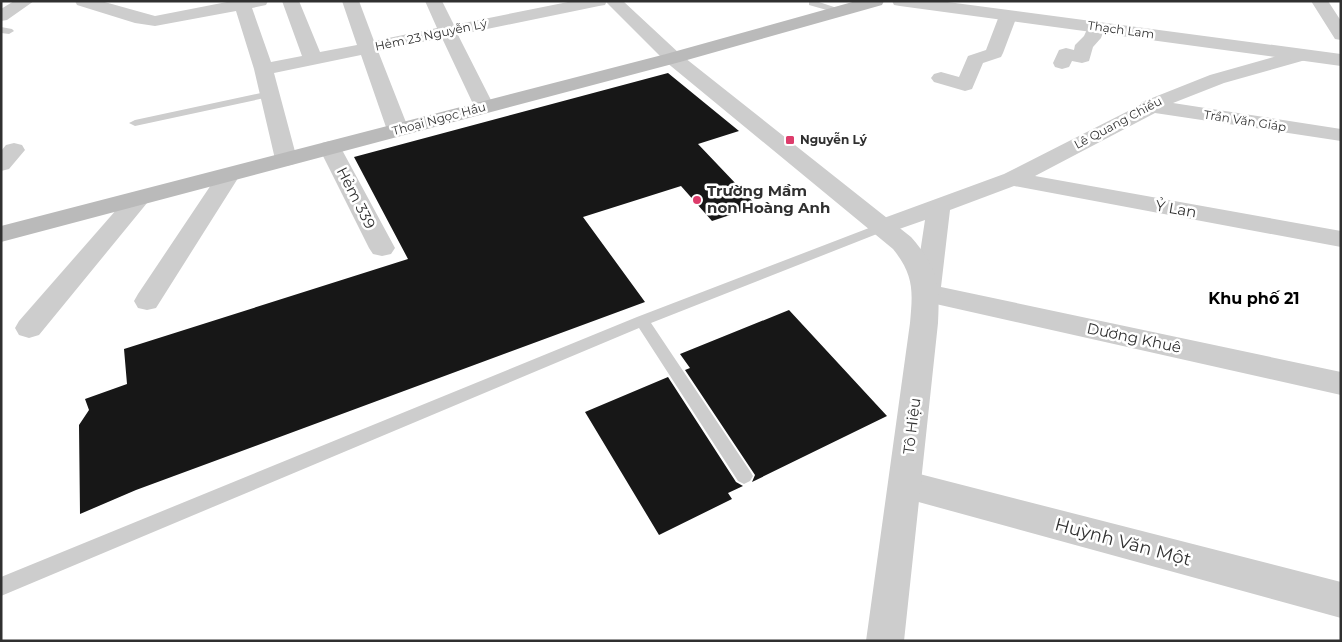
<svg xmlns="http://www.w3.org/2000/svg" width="1342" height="642" font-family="Montserrat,sans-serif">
<rect width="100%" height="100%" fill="#fff"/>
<path fill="#171717" d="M668,73L739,131L698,144L757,206L712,221L681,186L583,217L645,302L136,490L80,514L79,425L89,410L85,399L127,384L124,349L408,259L354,157Z
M789,310L887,416L752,482L755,475L685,370L690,368L680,354Z
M668,377L736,482L743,486L728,493L732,499L659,535L585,412Z"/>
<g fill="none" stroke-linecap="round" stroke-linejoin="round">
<path fill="#cdcdcd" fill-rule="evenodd" d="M809,1H816L846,11L844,13L841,14L809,5Z
M1,27L12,29L14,31L9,34L1,33Z
M270,91L275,94L274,96L135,126L129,123L135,120Z
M882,223L889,227L887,230L651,323L750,471L753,476L750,481L744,484L738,481L639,328L1,596V577L637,317Z"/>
<path fill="#cdcdcd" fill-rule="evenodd" d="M14,1H34L7,20L1,21V9Z
M75,1H101L155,16L232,1H268L266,5L252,8L271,62L302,56L282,1H299L320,52L357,45L342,1H359L374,41L437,28L425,1H442L454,25L573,1H607L605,5L599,6L458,35L494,106L491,110L484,112L477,110L474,106L442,38L378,51L409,130L405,134L398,136L391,134L387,130L361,55L274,73L297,159L294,164L286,166L278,164L275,159L254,69L236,11L155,26L135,23L77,5Z
M1311,1H1328L1341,21V40L1335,39Z
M1008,11L1014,12L1017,16L1003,53L1001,57L983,63L972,89L965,91L934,82L931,78L934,74L941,72L959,77L968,56L986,50L999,16L1002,12Z
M1096,22L1102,23L1105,27L1101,38L1093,47L1089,61L1082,63L1072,61L1069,67L1062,69L1055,67L1053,63L1059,50L1066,48L1074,50L1075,45L1084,36L1090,23Z
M1302,49L1309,51L1311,55L1309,59L1224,83L1173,103L1341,129V141L1155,113L1035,176L1341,231V247L1014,186L950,210L941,287L1341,372V395L918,300L914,293L925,220L882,235L873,232L870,227L873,222L1004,174L1140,105L1142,102L1210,75Z
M330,141L338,143L341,148L395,248L391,254L382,256L373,254L369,248L319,148L322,143Z
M14,143L22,145L25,150L9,169L1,171V151L6,145Z
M229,168L237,170L240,175L156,308L147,310L138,308L134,301L138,294L221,170Z
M139,191L147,193L151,198L147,203L39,335L29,338L19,335L15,328L19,321L131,193Z
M904,470L1341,582V618L904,498L892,494L888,484L892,474Z"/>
<path fill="#cdcdcd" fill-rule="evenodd" d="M605,1H623L680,54L911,237C938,268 940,283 938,323L904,641H866L910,323C913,291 914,275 893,249L666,62Z
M892,1H940L1341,54V66L900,6L894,5Z"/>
<path fill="#bababa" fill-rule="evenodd" d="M856,1H884L882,5L680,62L1,242V226L666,54Z"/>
</g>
<g fill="#dd3c6b" stroke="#fff" stroke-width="2">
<rect x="785" y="135" width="10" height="10" rx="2.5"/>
<circle cx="697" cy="200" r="5"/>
</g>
<g text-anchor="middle" stroke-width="5" stroke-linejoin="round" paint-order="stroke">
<g font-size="12" fill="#303030" stroke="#fff">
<text transform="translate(1121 30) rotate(8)" y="4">Thạch Lam</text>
<text transform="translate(431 35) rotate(-12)" y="4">Hẻm 23 Nguyễn Lý</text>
<text transform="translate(439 119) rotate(-15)" y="4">Thoại Ngọc Hầu</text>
<text transform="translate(1245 121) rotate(9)" y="4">Trần Văn Giáp</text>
<text transform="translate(1118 123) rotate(-28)" y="4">Lê Quang Chiểu</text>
</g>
<g font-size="12" font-weight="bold" fill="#303030" stroke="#fff" text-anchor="start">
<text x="800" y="144">Nguyễn Lý</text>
</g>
<g font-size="15" font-weight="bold" fill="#303030" stroke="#fff" text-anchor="start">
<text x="707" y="196">Trường Mầm<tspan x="707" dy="17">non Hoàng Anh</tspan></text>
</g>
<g font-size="15" fill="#303030" stroke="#fff">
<text transform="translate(356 198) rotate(63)" y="5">Hẻm 339</text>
<text transform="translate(1176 209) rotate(10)" y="5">Ỷ Lan</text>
<text transform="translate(1134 338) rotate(12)" y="5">Dương Khuê</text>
<text transform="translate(912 426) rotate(-83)" y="5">Tô Hiệu</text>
</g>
<g font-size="16" font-weight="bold" fill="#000" stroke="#fff">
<text x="1254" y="304">Khu phố 21</text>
</g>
<g font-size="18" fill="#303030" stroke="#fff">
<text transform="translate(1123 542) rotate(15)" y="6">Huỳnh Văn Một</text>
</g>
</g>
<rect width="1342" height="642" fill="none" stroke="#303030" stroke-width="5"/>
</svg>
